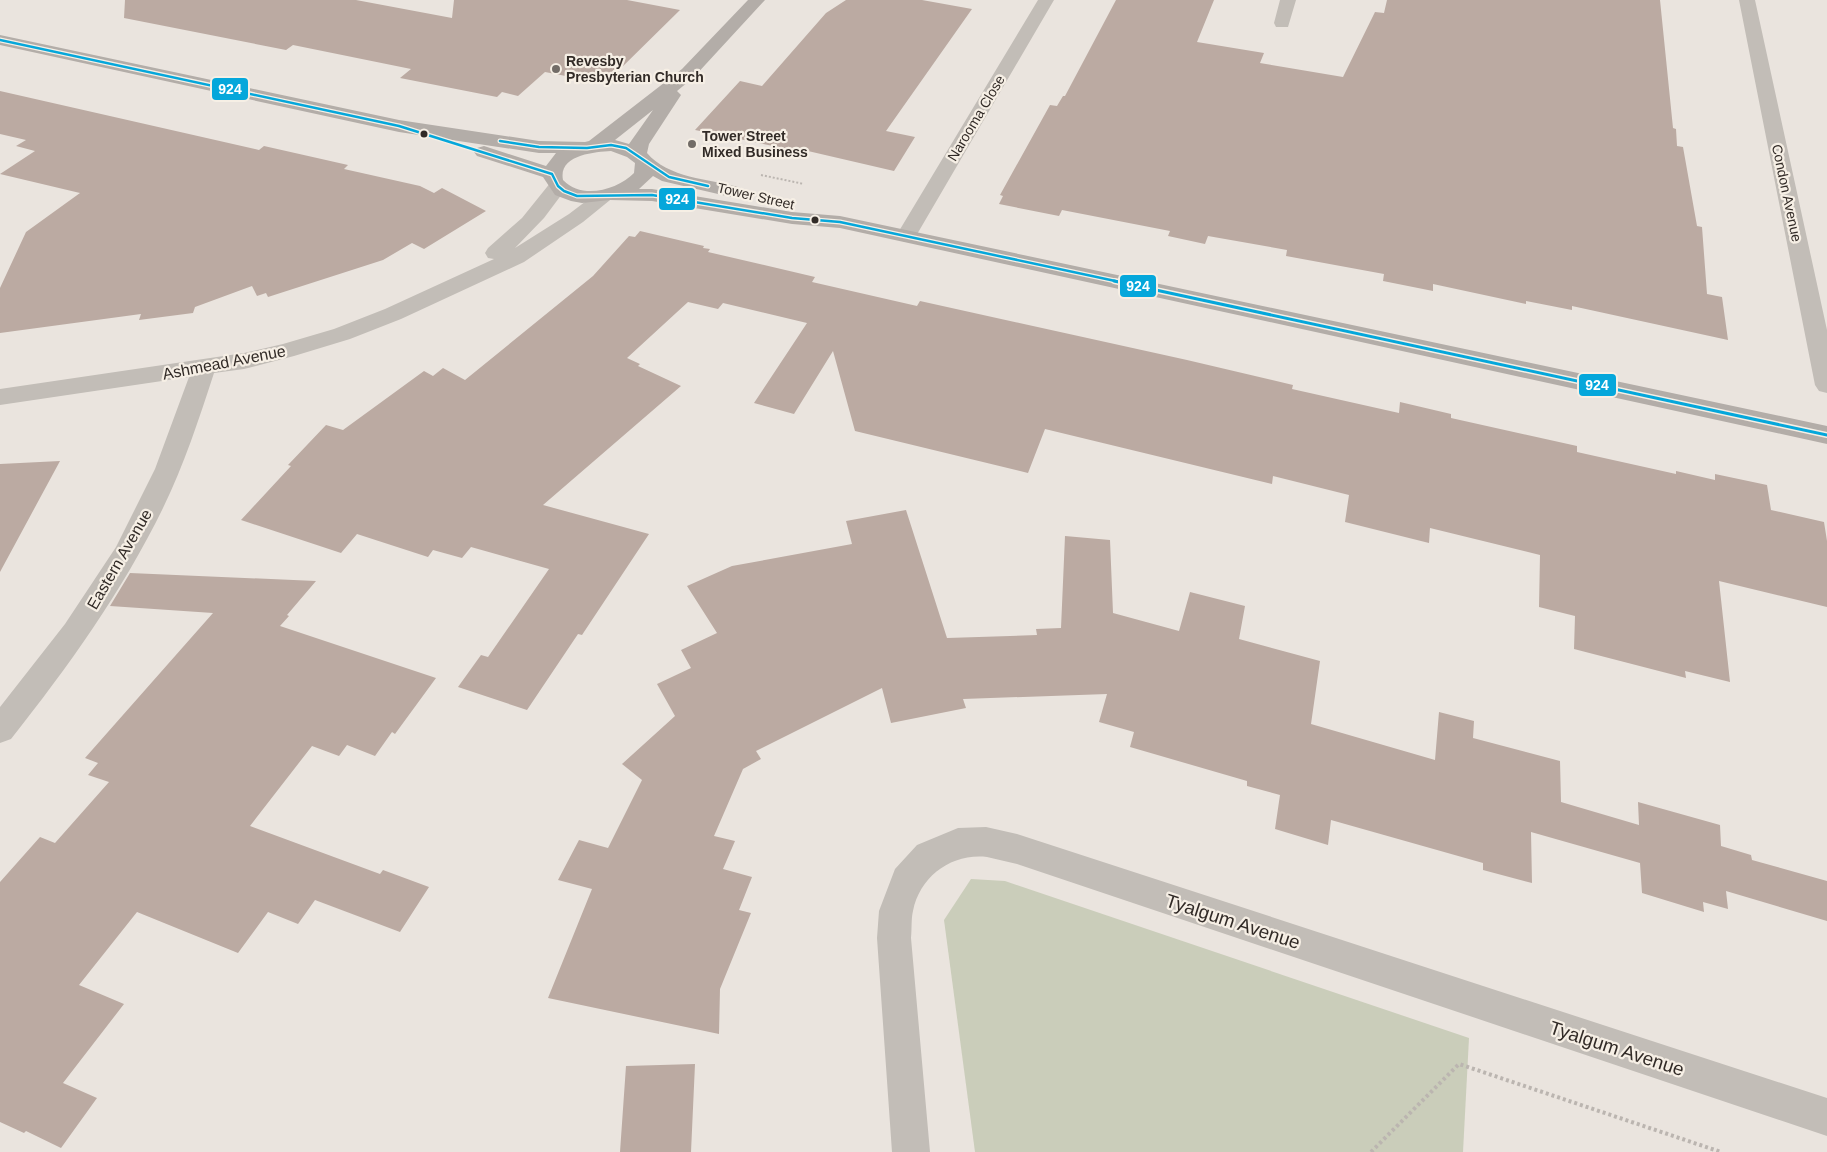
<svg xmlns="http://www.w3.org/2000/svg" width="1827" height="1152" font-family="Helvetica,sans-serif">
<rect width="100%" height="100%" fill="#eae4de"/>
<path fill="#cacdba" d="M971,879L1005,881L1469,1038L1463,1152H975L944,920Z"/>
<path fill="#bbaaa2" d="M125,0H356L452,18L454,0H627L680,10L615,74L612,73L602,83L545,72L518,96L502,92L497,97L400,78L411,69L293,45L286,50L124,18Z
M846,0H922L972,9L886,131L915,137L894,171L795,148L793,150L695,130L740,81L762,86L826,13Z
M1116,0H1214L1197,42L1264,53L1260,63L1343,77L1375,12L1384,13L1387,0H1660L1673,128L1676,129L1677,146L1683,147L1697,226L1702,227L1707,294L1722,297L1728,340L1572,306V310L1526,301V304L1433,284V291L1383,281L1384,274L1286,256L1287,250L1208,236L1205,244L1168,236L1170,231L1062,210L1059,216L999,204L1003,196L1000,195L1050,105L1057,106L1063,96H1065Z
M0,91L259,150L264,146L348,165L344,169L420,186L434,193L442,188L486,211L424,249L412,243L383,260L268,297L266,293L257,296L252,286L195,307L193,313L139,320L141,314L0,333V288L26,232L80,193L0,174L35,151L16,146L26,140L0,134Z
M640,231L704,246L703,248L710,249L708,252L815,277L812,282L917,306L920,301L1187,360L1293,385L1292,389L1399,413L1400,402L1451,414V418L1577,446V452L1676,474V471L1715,480V474L1767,485L1771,510L1824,522L1827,541V607L1719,581L1730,682L1685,671L1686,678L1574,649L1575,616L1539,607L1540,555L1430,528L1429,543L1345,522L1349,495L1273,476L1272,484L1045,429L1028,473L855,431L833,351L794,414L754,403L807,323L723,303L718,309L688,302L627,358L640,364L638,366L681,386L543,505L649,534L582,635L578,634L527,710L458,687L481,655L488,657L549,569L471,547L462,558L433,550L428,557L357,534L341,553L241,520L291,466L288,465L326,425L343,430L424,371L433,376L443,368L465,380L593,276L629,236L635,237Z
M60,461L0,572V464Z
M906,510L947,638L1037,635L1036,629L1061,628L1065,536L1110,540L1113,613L1179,631L1190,592L1245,606L1239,639L1320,661L1311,724L1435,760L1439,712L1474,721L1473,738L1560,761L1561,802L1639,825L1638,802L1720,825L1721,846L1751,855L1752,860L1827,881V921L1726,891L1728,909L1703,902L1704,912L1642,893L1640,863L1531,832L1532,883L1483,870V863L1331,820L1328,845L1275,829L1280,795L1247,786V781L1130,747L1134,732L1099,722L1107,694L963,699L966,708L891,723L882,688L756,751L761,759L743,769L714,836L735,841L723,869L752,877L739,910L751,913L720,989L719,1034L548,998L592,889L558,880L579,840L608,848L642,780L622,764L675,716L657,684L691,668L681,650L717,633L687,586L732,566L852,544L846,521Z
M130,573L316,581L287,615L289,616L280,626L436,678L395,734L392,732L375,756L347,745L339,756L312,746L250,826L380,874L383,870L429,887L400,932L315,900L298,924L268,912L238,953L137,912L79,985L124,1004L63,1083L97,1098L61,1148L26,1131L24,1133L0,1122V882L40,837L55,843L109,782L88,775L98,763L85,758L213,613L110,606Z
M695,1064L691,1152H620L626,1066Z"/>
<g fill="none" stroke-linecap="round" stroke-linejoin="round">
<path stroke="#bbb5b0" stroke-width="2" stroke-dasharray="2 2" stroke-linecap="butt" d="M761,175L804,184"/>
<path stroke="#bbb5b0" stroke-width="4" stroke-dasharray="3 3" stroke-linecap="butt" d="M1371,1152L1459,1064L1721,1152"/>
<path fill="#c2bdb7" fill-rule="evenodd" d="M1038,0H1054L916,236L913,240L906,242L899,240L896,236Z
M1280,0H1296L1288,27H1276L1274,23Z
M1739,0H1755L1827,330V393L1819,391L1815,385Z
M558,180L565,182L568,186L544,218L515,248L569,214L598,192L605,190L612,192L615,196L583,222L524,262L401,319L350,339L294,356L244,369L214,373C199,419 184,465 163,508C122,592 68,667 11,739L0,743V707L65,624L116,547L155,469L189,377L0,405V389L244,353L283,344L334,329L385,309L494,259L488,258L485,253L488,248L522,218L551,182Z
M986,827L1017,834L1827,1098V1136L1017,864C1007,862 997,859 987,857C952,853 920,876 913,911C911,919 912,929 911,938L930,1152H892L877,938L879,911L895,869L917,845L958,828Z"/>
<path fill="#b3ada8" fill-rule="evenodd" d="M748,0H765L694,77L677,91L681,95L649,144L647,153C668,178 709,179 738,187L741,191L738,195L731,197L662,181L653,176L639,189H652L792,212L840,216L1827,426V444L840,228L792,224L652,201L610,200L582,203L571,201L555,195L543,177L477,156L474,152L477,148L484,146L546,166L556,153H539L399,132L0,45V35L399,120L539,141L585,142L589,141L682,69ZM653,110L629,144L615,140ZM611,151L627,157L635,163L634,173C617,190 582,200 563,180C558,155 594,152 611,151Z"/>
<defs>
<path id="bus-1-far1" d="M0,40L399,126L552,174L558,186L564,191L577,196L652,195L792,218L840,222L1120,282
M500,141L539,147L587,148L611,145L626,148L669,177L708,186"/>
<path id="bus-1" d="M1114,281L1827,435"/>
</defs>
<use href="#bus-1-far1" stroke="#f6efe5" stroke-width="5"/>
<use href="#bus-1" stroke="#f6efe5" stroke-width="6"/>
<use href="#bus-1-far1" stroke="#05a7db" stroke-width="2.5"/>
<use href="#bus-1" stroke="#05a7db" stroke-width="3"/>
</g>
<g fill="#726c67" stroke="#f6efe5" stroke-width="2">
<circle cx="556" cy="69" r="5"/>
<circle cx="692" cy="144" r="5"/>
</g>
<g fill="#322b27" stroke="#f6efe5" stroke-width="2">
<circle cx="424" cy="134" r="4.5"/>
<circle cx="815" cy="220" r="4.5"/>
</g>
<g text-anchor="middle" stroke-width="4.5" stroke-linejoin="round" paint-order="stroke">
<g font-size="14" font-weight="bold" fill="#322b27" stroke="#f6efe5" text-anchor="start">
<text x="566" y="66">Revesby<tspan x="566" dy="16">Presbyterian Church</tspan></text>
<text x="702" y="141">Tower Street<tspan x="702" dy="16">Mixed Business</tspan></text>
</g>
<g font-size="14" fill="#322b27" stroke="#f6efe5">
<text transform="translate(976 118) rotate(-59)" y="5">Narooma Close</text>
<text transform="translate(1787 193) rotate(78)" y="5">Condon Avenue</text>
<text transform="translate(756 196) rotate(13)" y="5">Tower Street</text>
</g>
<g font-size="16" fill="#322b27" stroke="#f6efe5">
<text transform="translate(224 362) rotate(-11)" y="6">Ashmead Avenue</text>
<text transform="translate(119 559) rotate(-60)" y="6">Eastern Avenue</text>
</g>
<g font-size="19" fill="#322b27" stroke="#f6efe5">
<text transform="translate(1233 921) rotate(18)" y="7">Tyalgum Avenue</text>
<text transform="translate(1617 1048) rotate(18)" y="7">Tyalgum Avenue</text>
</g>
</g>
<g stroke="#f6efe5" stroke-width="2">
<rect x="211" y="77" width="38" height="24" rx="5" fill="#05a7db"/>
<rect x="658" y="187" width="38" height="24" rx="5" fill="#05a7db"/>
<rect x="1119" y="274" width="38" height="24" rx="5" fill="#05a7db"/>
<rect x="1578" y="373" width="39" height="24" rx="5" fill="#05a7db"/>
</g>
<g font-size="14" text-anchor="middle" font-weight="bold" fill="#fff">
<text x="230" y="94">924</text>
<text x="677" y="204">924</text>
<text x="1138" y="291">924</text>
<text x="1597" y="390">924</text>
</g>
</svg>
